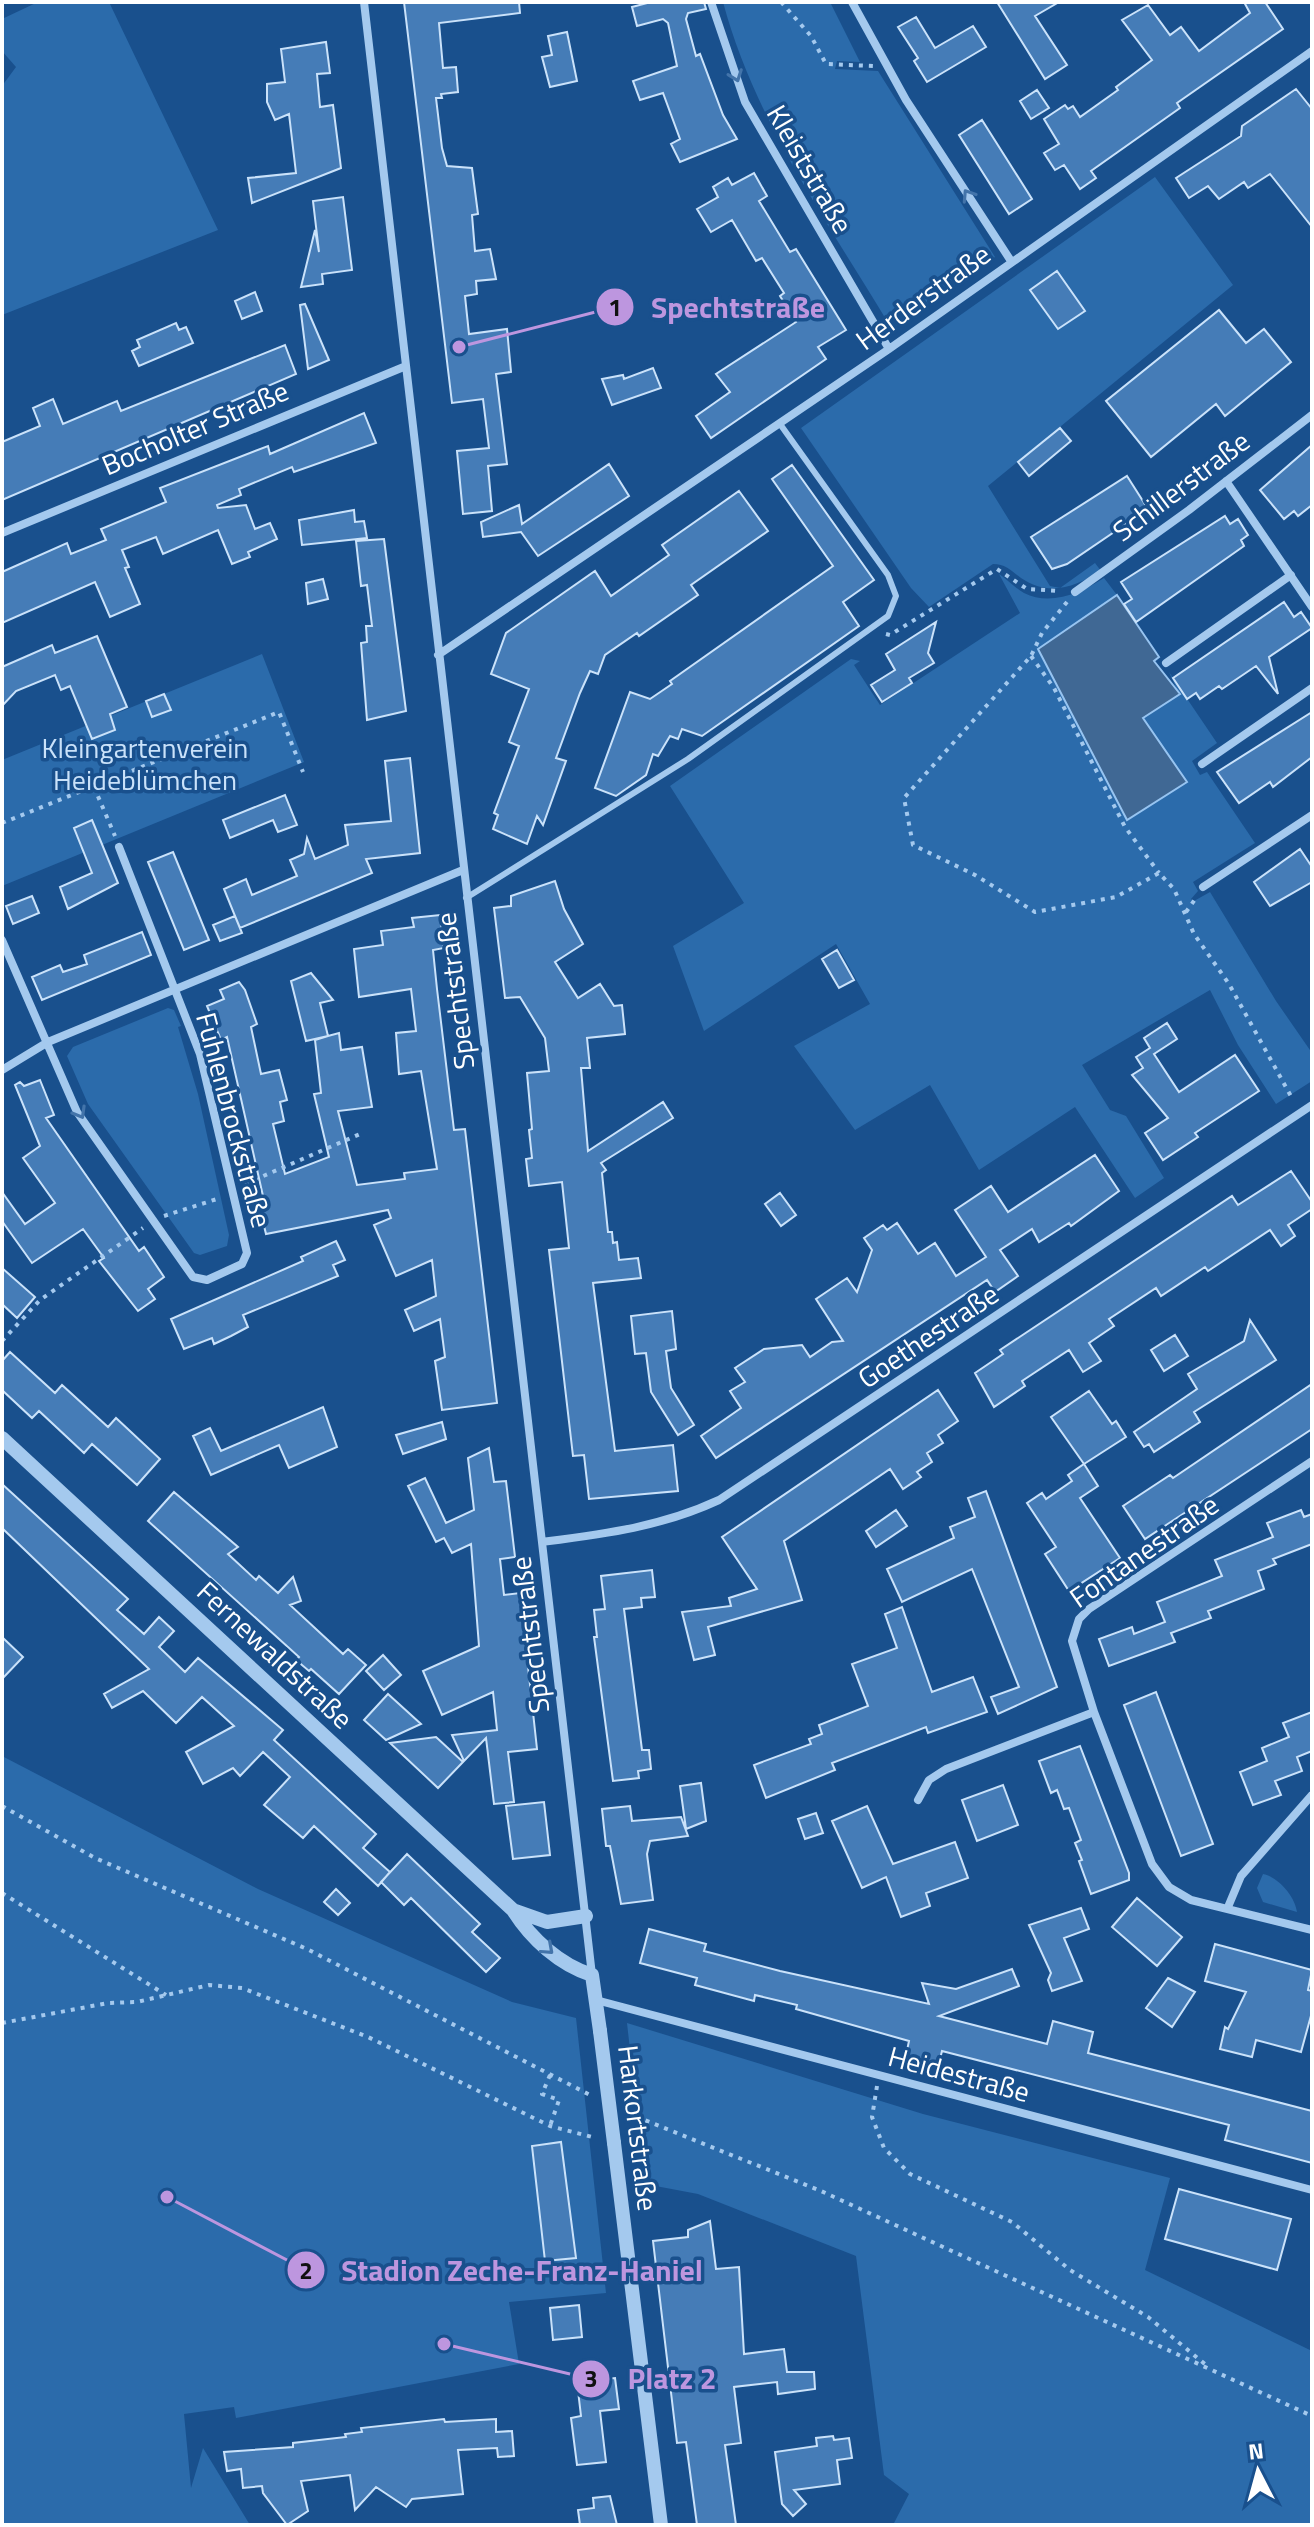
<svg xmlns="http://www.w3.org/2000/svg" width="1314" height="2527" font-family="'Titillium Web',sans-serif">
<rect width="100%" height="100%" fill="#19508d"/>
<path fill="#2b6bab" d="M38,2H109L218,230L2,315V86L16,67L2,51V19Z
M723,2H830L860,62L837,61L835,69L878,71L995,257L897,326L887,321C826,220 754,118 723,2Z
M1155,177L1233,285L988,486L1050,586L1060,588L1095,563L1101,571C1075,587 1049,597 1021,578C1011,571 1006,564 993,564L929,607L911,588L801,428Z
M999,574C1007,579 1016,589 1024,593C1051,607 1082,592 1104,578L1117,595L1039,650L1142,718L1179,694L1169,672L1217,743L1192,761L1200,775L1207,772L1255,843L1193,882L1198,891L1191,899L1194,901L1210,892L1276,1001L1312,1053V1081L1276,1104L1238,1045L1210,990L1082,1065L1110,1110L1126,1116L1164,1178L1135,1198L1075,1107L979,1170L930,1085L855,1130L794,1046L870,1004L836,944L704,1031L673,946L744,903L670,786L851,659L860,661L854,665L880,705L1020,613Z
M262,654L304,762L2,886V760Z
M168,1008L174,1010L181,1026L178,1027L198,1094L229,1235L227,1246L200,1255L194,1253L88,1104L67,1056L73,1047Z
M2,1756L258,1889L512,2002L576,2018L606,2293L509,2302L519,2364L236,2418L234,2407L184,2414L191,2488L203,2448L250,2525H2Z
M1263,1874C1278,1877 1295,1896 1297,1912L1263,1902L1257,1888Z
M627,2023L923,2114L1170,2178L1145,2270L1312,2351V2525H893L909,2494L884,2475L856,2256L698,2194L645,2184Z"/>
<path fill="#406894" stroke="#97c4f1" stroke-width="2" d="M1117,595L1159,657L1154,661L1180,694L1143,718L1187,782L1127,820L1038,649Z"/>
<path fill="#457cb7" stroke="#cae2fa" stroke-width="2" d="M404,2H519L520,13L439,23L443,68L456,67L458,92L441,94L442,98H436L442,148L447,166L472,168L478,214L472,215L475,251L490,249L496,279L476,281L477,294L465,296L469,334L507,329L511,372L496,374L507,464L488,466L492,511L463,514L457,451L489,448L483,399L452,403Z
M651,2H704L706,9L688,13L686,19L696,56L700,54L723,115L737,139L680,162L671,144L680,139L663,93L640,100L633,81L677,66L668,23L663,19L637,26L632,7Z
M997,2H1059L1035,16L1067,65L1045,79Z
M1244,2H1265L1283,29L1177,103L1180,108L1091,171L1096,178L1080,189L1064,165L1055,170L1044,153L1059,144L1044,119L1065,105L1068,109L1073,106L1080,117L1118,90L1116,87L1152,60L1122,20L1148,5L1170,35L1181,27L1199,51L1250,13Z
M916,17L935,48L973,26L986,47L927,82L914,61L918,58L898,27Z
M567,32L577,81L550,87L542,57L552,55L548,36Z
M326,42L330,73L317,74L320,107L333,105L341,168L252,203L248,178L296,173L289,114L275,120L267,102V84L285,82L281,49Z
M1296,89L1312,109V227L1270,174L1248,188L1244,182L1219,199L1208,186L1189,198L1176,178L1241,136L1242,126Z
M1037,90L1049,108L1031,119L1020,101Z
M982,120L1032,199L1009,214L959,135Z
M754,173L767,196L759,201L790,252L796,249L846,330L818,347L826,359L711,438L696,416L730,392L716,374L796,322L780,296L784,293L762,258L756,261L732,220L711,232L697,209L718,197L713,187L728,178L732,185Z
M343,197L352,270L322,274L323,284L301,287L315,230L319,252L313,201Z
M1057,271L1085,311L1058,329L1030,290Z
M255,292L262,311L242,319L235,301Z
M305,304L329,360L308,369L300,305Z
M1219,310L1246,343L1264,329L1291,362L1225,416L1216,404L1151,457L1106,401Z
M176,323L179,330L186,327L193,343L139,366L132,351L140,347L137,340Z
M285,345L296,374L2,500V442L40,426L33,408L53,399L63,424L117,401L121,411Z
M653,368L661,388L612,405L602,379L623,375L624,379Z
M364,413L376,443L294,472L292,467L239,489L241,495L217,505L218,508L246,505L255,529L270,523L277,539L248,552L250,557L232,564L218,530L163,554L156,537L122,550L129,567L125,568L140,604L110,617L95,582L2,623V572L67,543L71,554L106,540L101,529L166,502L160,488L268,446L270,454Z
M1060,428L1071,441L1029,476L1018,462Z
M1312,445V505L1298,516L1294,511L1284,519L1260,490Z
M609,464L629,496L538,556L521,532L483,537L481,522L519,505L522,524Z
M792,465L874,580L843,602L859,626L702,736L682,729L678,739L670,736L658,756L653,754L646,775L616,796L595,788L630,692L650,699L672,684L670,681L833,566L772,479Z
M1127,476L1148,509L1067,564L1052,569L1031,537Z
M739,491L768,531L691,585L698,595L639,636L637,633L605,655L598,674L590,671L580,693L556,758L566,761L543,825L537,816L527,844L493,829L498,815L494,813L519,746L509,742L529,689L491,674L506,633L595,571L611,596L669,555L662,545Z
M354,510L355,522L364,521L367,538L302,545L299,520Z
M1225,516L1230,524L1238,519L1248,535L1241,540L1244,546L1136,622L1124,604L1132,599L1121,582Z
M384,539L406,711L367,720L361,643L367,642L366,626H372L367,585L361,586L356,541Z
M323,579L328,599L308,604L306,583Z
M1284,602L1294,617L1301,612L1312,628L1269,657L1278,694L1256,666L1222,689L1219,686L1200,699L1196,693L1187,699L1173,678Z
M936,622L928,653L934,663L909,678L912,683L882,702L871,685L895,670L886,654Z
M97,636L127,707L110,714L115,730L92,739L70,686L61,690L55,675L16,691L2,706V667L52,645L55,653Z
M164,694L171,710L152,717L146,701Z
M1312,712V757L1273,787L1270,782L1239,803L1217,772Z
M410,758L420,853L366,859L372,873L240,928L235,916L242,933L220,941L213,925L235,916L224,889L246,879L252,895L297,876L290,860L304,854L307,838L315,859L348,845L345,825L391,821L385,761Z
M285,795L297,825L278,832L273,820L230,838L223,820Z
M92,820L118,883L68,909L60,887L92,873L74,828Z
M1300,849L1312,867V882L1270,906L1254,882Z
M173,852L209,940L184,950L148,862Z
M555,881L564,909L583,944L555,962L578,998L600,984L614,1006L622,1005L625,1034L587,1038L590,1068H581L588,1151L663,1102L673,1118L601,1163L606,1170L602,1173L608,1232H612L613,1243L617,1242L619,1260L638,1258L641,1278L593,1283L615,1451L673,1445L678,1491L589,1499L584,1455L573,1456L549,1250L569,1248L562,1182L529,1186L526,1159L532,1158L529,1130L532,1129L527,1073L549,1071L545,1038L520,997L505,998L494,908L511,906V896Z
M32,896L39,913L13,924L6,906Z
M440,915L444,948L433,950L437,989L454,1130L465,1129L497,1403L442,1410L435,1361L445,1357L440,1319L414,1331L405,1310L436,1296L432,1260L396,1276L374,1225L391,1218L388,1210L266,1234L257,1197L263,1196L227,1037L221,1040L207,1006L224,999L220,990L239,982L245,990L257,1024L251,1027L261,1074L279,1070L287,1100L280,1102L284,1121L273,1124L285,1174L329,1157L314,1094L321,1093L315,1040L328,1036L306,1041L291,981L311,973L333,1000L320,1003L328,1036L339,1033L341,1050L362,1047L372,1107L338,1111L357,1185L405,1179L404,1173L437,1169L421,1071L399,1074L396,1033L416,1031L411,989L359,997L354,949L383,945L381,931L414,927L412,918Z
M142,932L151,955L42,1000L32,977L60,965L63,972L87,964L84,955Z
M837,950L854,980L839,988L822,959Z
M1167,1023L1177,1039L1154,1054L1179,1092L1235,1055L1259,1091L1195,1133L1198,1137L1163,1160L1145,1133L1168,1118L1132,1075L1143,1068L1136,1057L1150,1048L1144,1038Z
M40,1080L54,1115L46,1118L139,1251L144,1247L164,1277L148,1289L155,1299L138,1311L99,1261L104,1258L83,1229L32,1263L2,1221V1192L25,1224L55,1203L23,1158L40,1146L15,1085L20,1082L24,1086Z
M1095,1155L1119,1191L1071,1226L1069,1223L1039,1242L1032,1229L1000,1250L1018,1276L995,1292L987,1280L716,1458L701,1436L741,1408L730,1391L745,1382L735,1368L764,1349L802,1345L810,1357L832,1342L843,1341L816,1299L847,1278L857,1292L872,1250L864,1238L883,1225L887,1230L897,1223L918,1254L935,1243L956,1276L986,1257L955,1210L991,1186L1008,1212Z
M1291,1171L1312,1202V1209L1288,1225L1295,1236L1281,1246L1270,1230L1208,1271L1205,1267L1161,1296L1156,1288L1109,1319L1114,1326L1089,1343L1101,1361L1083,1372L1069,1350L1022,1381L1025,1386L994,1407L975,1373L1003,1354L1000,1350L1232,1196L1238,1205Z
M780,1193L796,1215L781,1226L765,1204Z
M336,1241L345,1260L333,1265L338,1276L243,1315L248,1327L231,1336L214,1344L212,1338L184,1349L171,1319L303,1261L301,1257Z
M2,1268L35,1297L17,1318L2,1304Z
M672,1311L676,1349L666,1351L671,1388L694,1425L678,1435L651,1392L646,1353L635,1354L631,1316Z
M1250,1320L1276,1360L1194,1412L1200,1422L1154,1452L1149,1444L1144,1447L1134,1432L1197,1389L1188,1374L1244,1341Z
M1175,1335L1188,1356L1164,1371L1151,1350Z
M10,1352L55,1393L62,1385L108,1427L116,1418L160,1459L137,1485L92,1444L84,1453L39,1411L32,1418L2,1390V1361Z
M1312,1384V1429L1145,1539L1123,1506L1170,1475L1173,1478Z
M938,1390L958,1421L938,1435L943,1443L927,1453L932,1462L917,1472L921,1477L903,1489L890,1469L784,1541L802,1600L708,1627L715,1655L694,1660L682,1612L731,1606L729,1598L757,1589L722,1537Z
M1089,1391L1112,1424L1116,1421L1126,1437L1084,1464L1051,1417Z
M323,1407L337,1447L289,1468L279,1445L211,1475L193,1436L210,1428L221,1451Z
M442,1422L446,1439L403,1454L396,1435Z
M489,1448L494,1482L506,1481L515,1557L500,1559L504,1595L520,1593L537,1749L508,1752L514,1802L494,1804L486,1738L464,1761L452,1735L497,1730L493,1692L442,1715L423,1671L479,1646L471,1544L452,1553L444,1538L436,1542L408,1486L425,1478L446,1523L474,1510L468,1458Z
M1084,1464L1098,1486L1080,1498L1120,1558L1069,1591L1045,1554L1056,1547L1027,1503L1042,1493L1046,1499L1072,1481L1068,1475Z
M2,1484L128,1599L117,1610L144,1634L159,1617L174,1631L159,1647L185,1672L198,1658L283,1730L274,1740L376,1834L363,1848L390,1872L378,1886L314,1826L303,1838L264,1805L290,1777L263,1752L240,1776L233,1768L203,1784L186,1752L234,1726L202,1697L176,1723L143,1691L112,1708L104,1694L149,1669L2,1528Z
M986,1491L1057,1687L998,1714L991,1697L1019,1687L972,1569L902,1602L887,1569L954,1538L950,1527L975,1517L968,1498Z
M174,1492L238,1547L228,1554L256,1580L259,1576L278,1593L293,1577L301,1601L290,1605L343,1654L348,1649L366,1665L339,1694L311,1669L309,1671L296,1660L299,1657L148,1521Z
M896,1510L907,1526L876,1547L866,1531Z
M1301,1510L1304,1517L1312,1514V1544L1273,1559L1276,1564L1258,1571L1264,1589L1208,1611L1211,1618L1171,1633L1175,1642L1109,1666L1099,1639L1132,1627L1134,1634L1165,1622L1157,1602L1222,1576L1215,1560L1273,1537L1267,1523Z
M652,1570L655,1597L641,1598L642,1607L624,1609L642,1750H649L651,1769L638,1771L639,1778L613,1781L594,1637H597L594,1610L605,1609L601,1576Z
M902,1607L932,1692L973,1677L987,1712L928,1733L926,1727L832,1763L835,1770L766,1798L754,1765L811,1744L809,1739L822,1734L819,1725L868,1706L852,1664L897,1648L885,1614Z
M2,1637L23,1657L2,1679Z
M383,1655L401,1675L384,1690L366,1671Z
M1156,1692L1213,1844L1181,1856L1124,1705Z
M388,1694L421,1724L386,1740L364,1720Z
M1312,1712V1751L1297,1757L1302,1771L1275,1781L1281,1795L1253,1805L1240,1772L1267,1761L1262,1748L1289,1737L1283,1723Z
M436,1737L463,1762L438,1788L390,1743Z
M1080,1746L1129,1873V1880L1091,1894L1079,1861L1082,1860L1075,1843L1081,1840L1069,1808L1064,1809L1057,1790L1051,1793L1039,1761Z
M701,1783L706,1821L686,1829L680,1786Z
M1003,1785L1018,1825L977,1841L962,1800Z
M544,1802L550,1855L513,1859L506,1806Z
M630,1806L632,1821L681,1817L688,1836L650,1841L647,1854L653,1900L621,1904L610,1846H606L602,1809Z
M867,1806L893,1864L955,1842L968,1878L926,1893L930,1906L901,1917L886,1877L862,1888L832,1821Z
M816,1813L823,1833L805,1839L798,1819Z
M407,1854L480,1924L472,1932L500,1958L486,1972L411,1898L404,1905L381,1882Z
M336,1889L350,1903L338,1915L324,1902Z
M1137,1898L1182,1937L1157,1966L1112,1927Z
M1081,1908L1089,1929L1064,1938L1082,1981L1052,1991L1048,1980L1051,1973L1029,1925Z
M649,1929L706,1944L704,1951L780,1971L929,2004L922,1983L956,1989L1012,1969L1019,1986L939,2016L1047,2044L1053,2021L1093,2032L1088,2053L1312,2111V2163L1225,2140L1229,2125L942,2051L939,2063L906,2055L909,2041L796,2009L797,2005L755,1995L754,2001L695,1985L697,1978L640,1963Z
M1215,1944L1312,1970L1308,1990L1312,1991V2012L1301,2052L1256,2040L1252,2057L1220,2049L1225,2027L1228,2029L1246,1992L1205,1981Z
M1168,1978L1195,1992L1172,2027L1146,2008Z
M561,2142L576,2258L545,2261L532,2146Z
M1179,2189L1291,2219L1277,2270L1165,2239Z
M710,2221L716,2269L739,2267L744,2354L784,2349L787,2372H814L815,2389L778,2394L777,2382L734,2387L741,2443L725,2445L736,2525H697L686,2442L677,2443L653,2241L688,2237V2230Z
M579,2305L582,2337L553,2340L550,2308Z
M615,2378L619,2409L600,2411L606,2462L577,2465L571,2418L581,2416L577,2382Z
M444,2419L445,2422L496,2419V2432L512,2431L514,2456L498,2457L497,2448L458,2450L463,2494L412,2499L406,2507L376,2487L355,2510L350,2475L301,2481L308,2511L287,2525L263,2493L262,2486L243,2488L241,2469L227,2471L224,2452L293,2447V2443L346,2437L345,2434L362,2432L361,2428Z
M833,2436L834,2440L849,2438L852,2458L837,2460L840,2484L794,2490L806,2504L793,2516L782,2504L775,2452L817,2446L816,2438Z
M610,2496L617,2525H580L578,2510L594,2508L593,2498Z"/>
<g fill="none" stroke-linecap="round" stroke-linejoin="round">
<path stroke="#a4c9ee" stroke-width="4" stroke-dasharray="4 6" stroke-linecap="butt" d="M781,2L811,36L826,64L873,66
M1067,602L1042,633L1031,656L904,798L913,845L975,875L1035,912L1116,897L1159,873L1174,889L1194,934L1229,984L1293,1100
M886,634L890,635L997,569L1027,589L1060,591
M1031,656L1054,688L1125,827L1159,873
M94,787L115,836
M2,823L279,712L303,772
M1186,912L1196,898
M245,1184L360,1134
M164,1216L220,1198
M2,1341L40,1300L143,1228
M2,1806L95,1858L307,1949L590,2095
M2,1893L166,1995
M2,2023L108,2003L137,2002L209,1985L242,1988L368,2037L550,2126L596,2138
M550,2075L542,2094L559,2100L550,2126
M877,2086L872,2117L884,2148L910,2174L1012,2222L1070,2270L1148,2317L1206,2365
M627,2113L821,2191L1312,2416"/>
<path stroke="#a4c9ee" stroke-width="6" d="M466,898L688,759L888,616L896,596L888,575L780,424"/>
<path stroke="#a4c9ee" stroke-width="8" d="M364,2L592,1975
M711,2L745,102L889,349
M852,2L906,100L1011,261
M1226,481L1312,607
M2,533L406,366
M1075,592L1189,510L1312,415
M438,655L889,349L1312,51
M1166,663L1291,575
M1202,764L1312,688
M1203,887L1312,815
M2,940L77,1112L193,1277L207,1280L242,1264L247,1253L200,1054L119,847
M2,1070L48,1042L463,870
M1312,1461L1089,1609L1079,1619L1072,1641L1094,1712L1152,1864L1169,1887L1191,1900L1312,1930
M542,1542C604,1534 661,1527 719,1500L1312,1105
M918,1800L929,1780L946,1769L1094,1712
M1228,1907L1241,1876L1312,1795
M596,2000L1312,2190"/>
<path stroke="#a4c9ee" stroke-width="14" d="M2,1438L513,1910C531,1939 560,1965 592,1975L600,2031
M513,1910L547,1922L586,1916
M614,2143L661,2525"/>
<path stroke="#a4c9ee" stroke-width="14" d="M600,2031L614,2143"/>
</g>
<defs><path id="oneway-chevron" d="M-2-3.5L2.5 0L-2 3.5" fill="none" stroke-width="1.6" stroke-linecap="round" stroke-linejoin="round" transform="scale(2)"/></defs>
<g stroke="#4374aa">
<use href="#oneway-chevron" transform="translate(736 76) rotate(70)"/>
<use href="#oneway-chevron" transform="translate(968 195) rotate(-123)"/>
<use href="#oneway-chevron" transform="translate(80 1113) rotate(60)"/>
<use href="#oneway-chevron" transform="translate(548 1949) rotate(42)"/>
</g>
<g text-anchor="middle" stroke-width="7" stroke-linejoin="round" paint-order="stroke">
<g font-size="28" fill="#fff" stroke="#19508d">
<text transform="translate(810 169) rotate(60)" y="10">Kleiststraße</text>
<text transform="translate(923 297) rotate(-36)" y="10">Herderstraße</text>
<text transform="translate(195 428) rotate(-23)" y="10">Bocholter Straße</text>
<text transform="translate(1181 486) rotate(-37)" y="10">Schillerstraße</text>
<text transform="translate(455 991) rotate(-97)" y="10">Spechtstraße</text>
<text transform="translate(234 1120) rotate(75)" y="10">Fuhlenbrockstraße</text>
<text transform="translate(928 1336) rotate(-34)" y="10">Goethestraße</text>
<text transform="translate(1144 1551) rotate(-35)" y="10">Fontanestraße</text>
<text transform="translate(530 1635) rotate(-97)" y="10">Spechtstraße</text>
<text transform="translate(275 1655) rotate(43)" y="10">Fernewaldstraße</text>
<text transform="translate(959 2074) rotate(15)" y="10">Heidestraße</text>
<text transform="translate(638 2128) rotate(83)" y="10">Harkortstraße</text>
</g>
<g font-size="28" fill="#cae2fa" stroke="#19508d">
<text x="145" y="758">Kleingartenverein<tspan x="145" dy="32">Heideblümchen</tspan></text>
</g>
</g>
<path fill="none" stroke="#bd96df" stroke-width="3" d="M459 347L615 307M167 2197L306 2270M444 2344L591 2379"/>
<g fill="#bd96df" stroke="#19508d" stroke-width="3">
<circle cx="459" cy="347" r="8"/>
<circle cx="167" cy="2197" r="8"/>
<circle cx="444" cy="2344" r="8"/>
<circle cx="615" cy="307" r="20"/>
<circle cx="306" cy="2270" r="20"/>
<circle cx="591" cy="2379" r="20"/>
</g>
<g font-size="24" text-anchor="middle" font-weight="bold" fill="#111">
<text x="615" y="316">1</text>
<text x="306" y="2279">2</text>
<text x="591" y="2387">3</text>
</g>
<g font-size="30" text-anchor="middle" font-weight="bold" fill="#bd96df" stroke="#19508d" stroke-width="7" stroke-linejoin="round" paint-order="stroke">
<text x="738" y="318">Spechtstraße</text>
<text x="522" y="2281">Stadion Zeche-Franz-Haniel</text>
<text x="672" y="2389">Platz 2</text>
</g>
<rect width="1314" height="2527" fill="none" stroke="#ffffff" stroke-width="8"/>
<g transform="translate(1258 2471) rotate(354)" stroke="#19508d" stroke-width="6" paint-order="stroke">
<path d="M0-6L14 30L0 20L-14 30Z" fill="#ffffff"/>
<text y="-12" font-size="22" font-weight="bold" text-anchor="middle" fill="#ffffff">N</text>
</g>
</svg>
